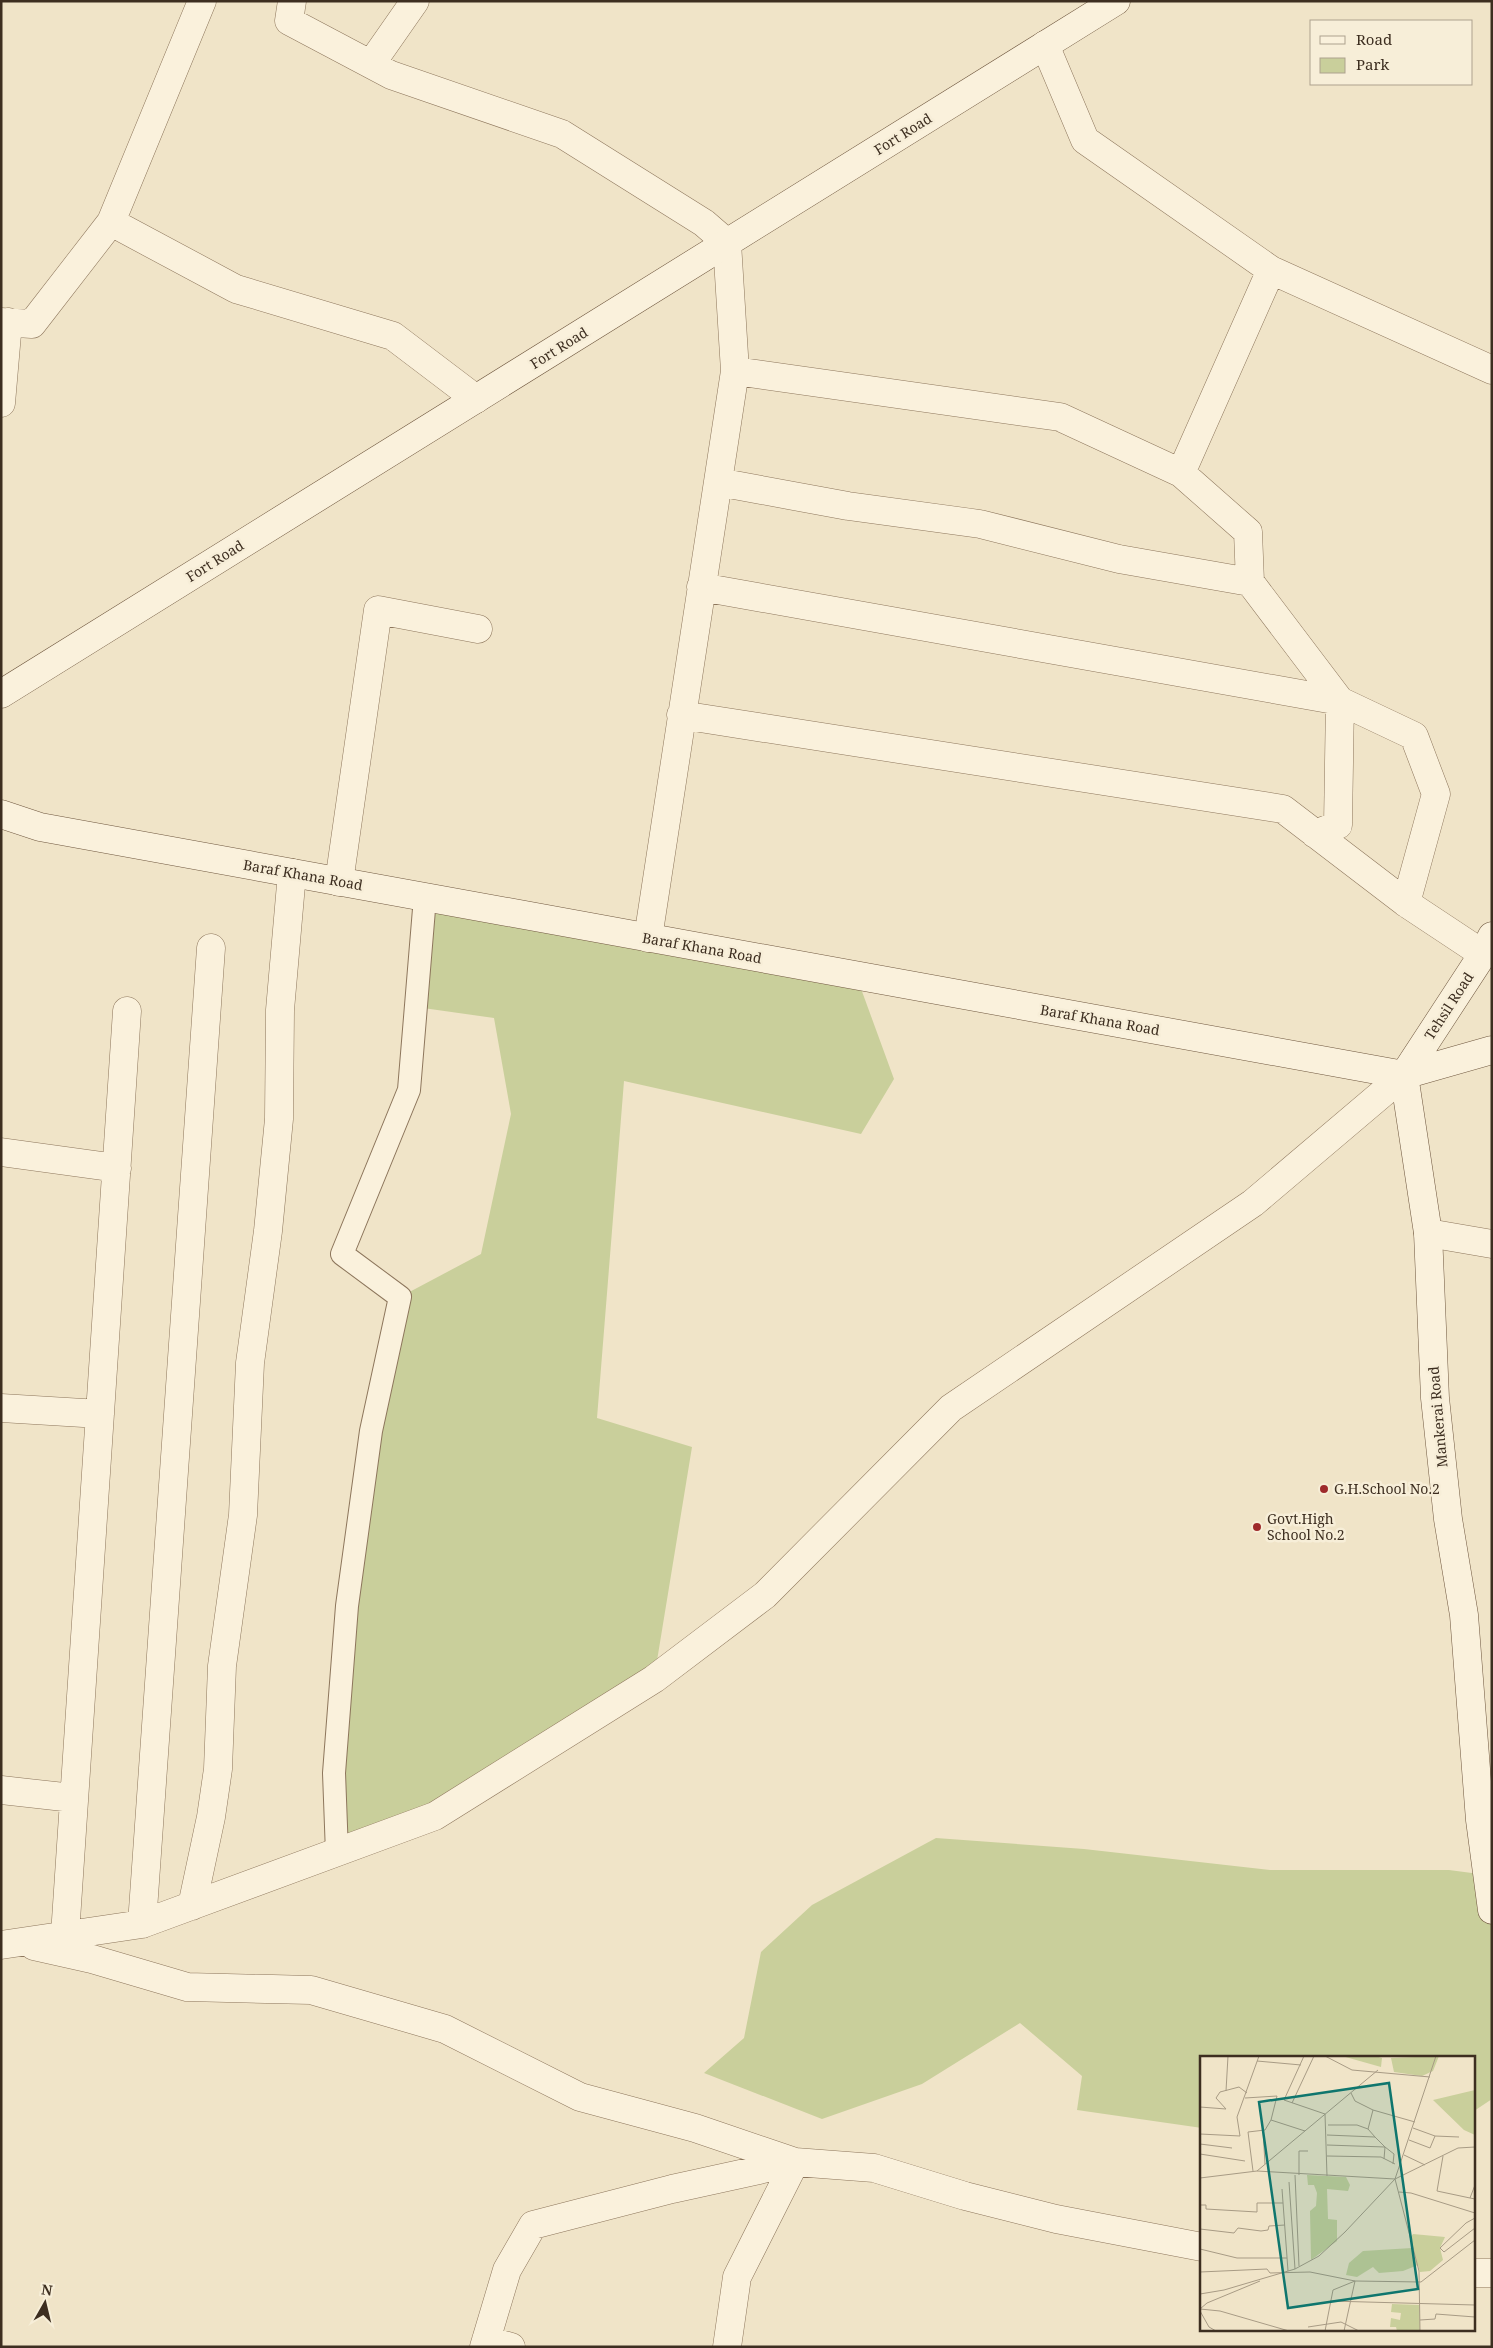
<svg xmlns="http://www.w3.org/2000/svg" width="1493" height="2348" font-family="'Noto Serif',serif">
<rect width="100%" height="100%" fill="#f0e4c8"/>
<path fill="#c9cf9b" d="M425,897L856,975L894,1079L861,1134L624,1081L597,1418L692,1447L654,1679L435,1816L337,1853L347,1606L400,1297L481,1254L511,1114L494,1018L416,1007Z
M936,1838L1084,1849L1270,1870H1449L1487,1875L1492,1902V2099L1474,2111V2057H1202V2128L1077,2110L1082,2076L1020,2023L922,2084L822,2119L704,2073L744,2038L761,1952L812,1905Z"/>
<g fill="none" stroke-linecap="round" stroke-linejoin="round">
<defs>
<path id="lane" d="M337,1853L334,1773L347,1606L371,1431L400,1297L342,1254L409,1090L425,897"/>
<path id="street" d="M202,1L111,222L236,289L393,336L476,399
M292,1L289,21L391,75L562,134L704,223L727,243L735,371L648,938
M1045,45L1085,140L1271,270L1492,370
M371,64L415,1
M1,322L32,324L111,222
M1,403L8,322
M1181,473L1271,270
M718,482L848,506L980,524L1119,559L1250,582L1248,532L1181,473L1060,417L735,371
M1250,582L1340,701L1338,825L1315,834
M701,587L1340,701L1414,736L1436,794L1406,903
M681,715L1283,809L1406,903L1483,954
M339,882L378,610L478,629
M1,1152L117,1168
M1428,1233L1492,1244
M1,1408L100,1414
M1,1790L73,1798
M192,1906L211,1817L218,1769L222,1666L243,1515L250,1363L268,1231L279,1119L280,1010L292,873
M142,1924L211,948
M65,1935L127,1011
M1,1945L142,1924L435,1816L654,1679L765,1595L951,1408L1253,1203L1404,1075
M34,1946L92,1959L187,1987L311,1990L445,2029L580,2097L695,2128L795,2162L737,2277L727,2347
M1474,2273H1492
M486,2340L511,2347
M484,2347L507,2270L533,2225L672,2189L795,2162L874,2168L965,2196L1056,2219L1202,2247"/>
<path id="secondary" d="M1,694L1116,1
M1,814L40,827L1404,1075L1492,1050
M1404,1075L1428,1233L1435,1398L1448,1519L1464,1615L1480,1820L1492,1910
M1404,1075L1483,954L1492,936"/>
</defs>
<use href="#lane" stroke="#8d765c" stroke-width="24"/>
<use href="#street" stroke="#8d765c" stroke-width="29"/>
<use href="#secondary" stroke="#6f573f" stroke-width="29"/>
<use href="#lane" stroke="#faf1dc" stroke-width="22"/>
<use href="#street" stroke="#faf1dc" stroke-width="28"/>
<use href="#secondary" stroke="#faf1dc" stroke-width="28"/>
</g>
<g fill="#9e2a2b" stroke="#f7eed8" stroke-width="2">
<circle cx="1324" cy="1489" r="5"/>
<circle cx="1257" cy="1527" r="5"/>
</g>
<g text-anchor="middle" stroke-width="5" stroke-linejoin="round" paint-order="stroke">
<g font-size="14" fill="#3d2e20" stroke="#f7eed8">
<text transform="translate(903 134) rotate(-32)" y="5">Fort Road</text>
<text transform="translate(559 348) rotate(-32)" y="5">Fort Road</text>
<text transform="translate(215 561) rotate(-32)" y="5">Fort Road</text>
<text transform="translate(303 875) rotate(10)" y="5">Baraf Khana Road</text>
<text transform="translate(702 948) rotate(10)" y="5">Baraf Khana Road</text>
<text transform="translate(1449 1006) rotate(-57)" y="5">Tehsil Road</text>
<text transform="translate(1100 1020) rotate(10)" y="5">Baraf Khana Road</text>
<text transform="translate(1438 1417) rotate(-95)" y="5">Mankerai Road</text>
</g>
<g font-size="14" fill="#3d2e20" stroke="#f7eed8" text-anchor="start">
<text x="1334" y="1494">G.H.School No.2</text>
<text x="1267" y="1524">Govt.High<tspan x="1267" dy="16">School No.2</tspan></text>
</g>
</g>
<g transform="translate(1200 2056)">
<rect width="275" height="275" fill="#f0e4c8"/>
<path d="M142,0H175L182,2L181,11ZM239,0L233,15L222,20L194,16L191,2ZM275,34V79L264,74L233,44ZM107,119L146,121L150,129L148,135L127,133L128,163L137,164V185L111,204L110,155L116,150L117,137L114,129H108ZM213,178L245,181L240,192L243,204L230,215L220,216L218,209L203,215L179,217L173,211L157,221L146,219L149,207L163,195L212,192L210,182ZM192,248L220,249V275H197L196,271H190L191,262L200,264L201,257L191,256Z" fill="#c9cf9b"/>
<path fill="none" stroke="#a89b85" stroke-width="1" d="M104,0L84,44L125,58L127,120M125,0L152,14L230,21M57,5L101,9M26,35L28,0M151,37L155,45L173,54L215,66M45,42L77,40L71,64L105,75M92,47L114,0M0,51L26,53L16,42L20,36L39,31L47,37M213,72L235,80L259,81M168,73L173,54M63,74L65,108M0,78L40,80L37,61L59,0M127,79L175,81L168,73L157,69H128M175,81L185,91L184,103M209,84L230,92L235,80M0,88L32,92M127,89L185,91L194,98L193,108M0,98L45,105M204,99L225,109M127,100L181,101L195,108M243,100L237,135L270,142M53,115L48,76L65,74L71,64M57,115L178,14M95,119L99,210M99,119V95H108M0,122L57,115L195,123L258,92L275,91M195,123L219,215L220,275M89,126L95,213M275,129L270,142L275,143M82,133L88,215M199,136L211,137L275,157M0,149H6V153L57,156V147H83M275,162L266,167L240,192L244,196L275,172M0,173L34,177L38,172L61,175L68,174L69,170L85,169M0,193L37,202H87M0,216L67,213L70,217L110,216L155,225L144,275M0,238L24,234L95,213L119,200L145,176L195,123L236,0M130,245L275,249M0,253L7,247L60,225M0,253L20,255L89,275M0,255L9,271L16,275M220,264L235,263L236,258L275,261M108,271L141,266L159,275M125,275L133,234L155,225L221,226L275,184"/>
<path fill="#0f766e" fill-opacity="0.15" stroke="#0f766e" stroke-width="2.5" d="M189,27L218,233L88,252L59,46Z"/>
<rect width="275" height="275" fill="none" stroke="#3d2e20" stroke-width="2.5"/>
</g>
<rect width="1493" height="2348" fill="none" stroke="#3d2e20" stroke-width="5"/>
<rect x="1310" y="20" width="162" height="65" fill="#f7eed8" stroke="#ada18e"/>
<rect x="1320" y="36" width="25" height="8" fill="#faf1dc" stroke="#ada18e"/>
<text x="1356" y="45" font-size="15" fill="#3d2e20">Road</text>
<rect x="1320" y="58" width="25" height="15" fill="#c9cf9b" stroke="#ada18e"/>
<text x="1356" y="70" font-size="15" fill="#3d2e20">Park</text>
<g transform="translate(45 2303) rotate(8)" stroke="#f7eed8" stroke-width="4" paint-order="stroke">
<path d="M0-4L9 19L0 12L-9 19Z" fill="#3d2e20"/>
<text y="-8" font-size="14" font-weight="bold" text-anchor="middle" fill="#3d2e20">N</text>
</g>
</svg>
